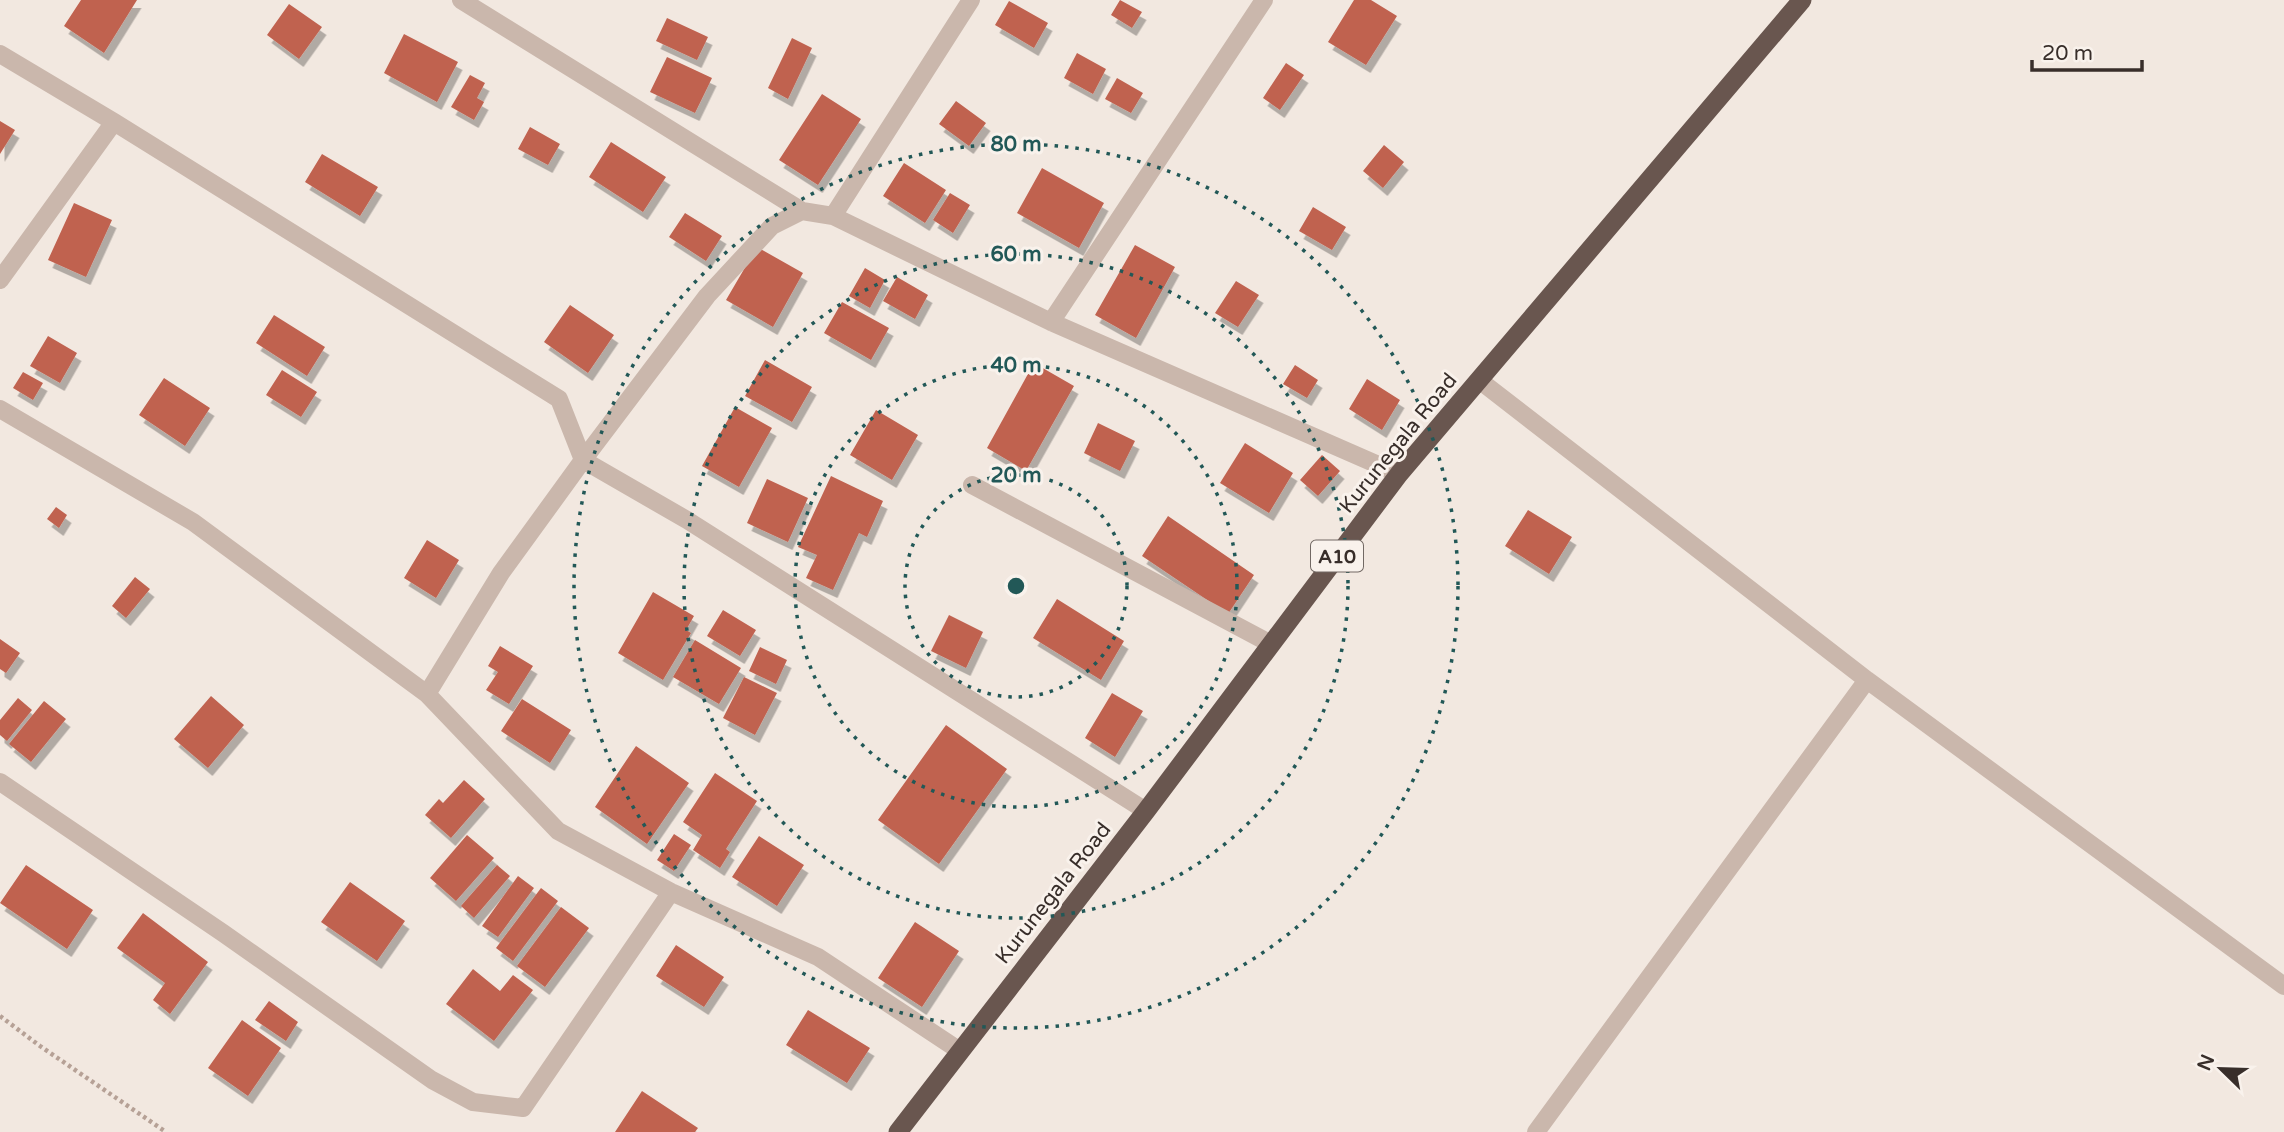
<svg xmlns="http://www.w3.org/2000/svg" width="2284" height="1132" font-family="'Varela Round',sans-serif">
<defs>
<filter id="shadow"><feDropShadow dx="4.5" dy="8" stdDeviation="0" flood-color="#0004"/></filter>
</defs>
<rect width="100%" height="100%" fill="#f2e8e0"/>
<path fill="#c06250" filter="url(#shadow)" d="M81,0H137L104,53L64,26Z
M1120,0L1142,12L1132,28L1111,15Z
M1354,0H1371L1397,16L1366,65L1328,42Z
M1009,1L1048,23L1034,48L995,25Z
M289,4L322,27L299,59L267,35Z
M667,18L708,37L697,60L656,41Z
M404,34L458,62L437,102L384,73Z
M792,38L812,48L788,99L768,88Z
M1077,53L1106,69L1093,94L1064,78Z
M667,57L712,78L695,113L650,92Z
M1286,63L1304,75L1280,110L1263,98Z
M470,75L485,83L477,98L484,102L474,120L451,107Z
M1117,78L1143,93L1131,113L1105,99Z
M822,94L861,119L818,185L779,160Z
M956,101L986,123L969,146L939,124Z
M0,121L15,130L0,154Z
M530,127L560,144L548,165L518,149Z
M611,142L666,177L643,212L589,177Z
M1384,145L1404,162L1383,188L1363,171Z
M322,154L378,187L360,216L305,182Z
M904,163L946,190L925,223L883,196Z
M1042,168L1104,203L1079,248L1017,213Z
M950,193L970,205L953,233L933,220Z
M74,203L112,220L86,277L48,260Z
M1313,207L1346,227L1332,250L1299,231Z
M685,213L722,236L706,261L669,237Z
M1135,245L1175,267L1136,338L1095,315Z
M757,247L803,273L773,327L726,300Z
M865,268L885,280L870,308L849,296Z
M897,277L928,295L915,319L883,301Z
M1236,281L1259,295L1238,327L1215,313Z
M842,302L889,328L871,360L824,333Z
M570,305L614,335L588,373L544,342Z
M274,315L325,347L307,376L256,343Z
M48,336L77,353L60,383L30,366Z
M765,360L812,387L792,422L745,396Z
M1034,363L1074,386L1026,471L987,448Z
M1295,365L1318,380L1307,398L1283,384Z
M282,370L317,392L301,417L266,395Z
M23,372L43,383L33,400L13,388Z
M164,378L210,408L185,446L139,415Z
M1367,379L1400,400L1382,430L1349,409Z
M735,407L772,428L739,487L702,466Z
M876,410L918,435L892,480L850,455Z
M1098,423L1135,441L1120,471L1084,453Z
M1245,443L1293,473L1269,513L1220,483Z
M1322,455L1340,471L1318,496L1300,480Z
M831,476L883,501L867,537L859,533L833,590L806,578L817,555L798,547Z
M767,479L808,498L788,542L747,523Z
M56,507L67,515L59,528L47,519Z
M1528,510L1572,537L1549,574L1505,546Z
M1168,516L1254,575L1228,614L1142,556Z
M427,540L459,560L436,598L404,578Z
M135,577L150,589L126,618L112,606Z
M653,592L694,616L686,630L691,633L663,680L618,653Z
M1057,599L1124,641L1101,680L1033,638Z
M723,610L756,630L740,656L707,636Z
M949,615L983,632L966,668L931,651Z
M0,639L20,653L6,673L0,669Z
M695,640L741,668L719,704L673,677Z
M500,646L533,666L509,704L486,690L498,672L488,666Z
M760,647L787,660L776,684L749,671Z
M744,677L777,693L755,735L723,718Z
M1112,693L1143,711L1115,757L1085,738Z
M211,696L244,725L208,768L174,739Z
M18,698L32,710L7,741L0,735V720Z
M522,699L571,730L550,763L501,731Z
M44,701L66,719L31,762L9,744Z
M946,725L1007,769L939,864L878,820Z
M636,746L689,783L647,844L595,807Z
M715,773L757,801L726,849L730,852L720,868L693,850L702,835L683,822Z
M464,780L485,799L451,838L425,815L439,799L443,803Z
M674,834L691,845L674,871L657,860Z
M467,835L494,858L456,901L430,878Z
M759,836L804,865L777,906L732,877Z
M26,865L93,910L67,949L0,903Z
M497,865L510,876L474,918L461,906Z
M518,876L534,888L498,937L482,926Z
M350,882L405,921L377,961L321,922Z
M541,888L558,901L513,961L496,948Z
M561,907L589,928L545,987L517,966Z
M143,913L208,962L170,1014L153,1000L165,983L117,948Z
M915,922L959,951L922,1007L878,978Z
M676,945L724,977L704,1007L656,976Z
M473,969L500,991L513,975L533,990L494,1041L446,1004Z
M269,1001L298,1022L286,1041L255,1020Z
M808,1010L870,1048L847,1083L786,1045Z
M242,1020L281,1048L248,1096L208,1068Z
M642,1091L698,1128L695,1132H615Z"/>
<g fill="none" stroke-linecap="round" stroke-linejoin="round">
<path stroke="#b6a196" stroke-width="4.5" stroke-dasharray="3.5 3.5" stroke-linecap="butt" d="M0,1016L40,1046L166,1132"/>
<path stroke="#cab7ac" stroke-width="18" d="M461,0L802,211L833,216L1051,322L1399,474
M0,54L114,122L559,399L583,460L501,573L427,694L558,831L671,892L818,957L960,1051
M802,211L772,226L707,296L583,460L687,520L1146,811
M833,216L971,0
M0,280L114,122
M1051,322L1264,0
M1479,380L1867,680L2284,986
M0,409L193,522L427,694
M972,485L1271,644
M0,782L223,933L432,1080L473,1102L523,1108L671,892
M1536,1132L1867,680"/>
<path stroke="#69564f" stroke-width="19" d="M898,1132L1146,811L1399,474L1802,0"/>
</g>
<g fill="none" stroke="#225857" stroke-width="3.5" stroke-dasharray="3.5 7">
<circle cx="1016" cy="586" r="111"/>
<circle cx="1016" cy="586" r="221"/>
<circle cx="1016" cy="586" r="332"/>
<circle cx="1016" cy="586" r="442"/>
</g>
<g text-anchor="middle" stroke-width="6" stroke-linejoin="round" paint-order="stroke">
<rect fill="#f9f2ec" stroke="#726964" stroke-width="2" x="1311" y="540.5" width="52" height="31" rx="5"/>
<g font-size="19" font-weight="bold" fill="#382e2a">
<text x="1337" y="563">A10</text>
</g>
<g font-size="21" fill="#382e2a" stroke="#f9f2ec">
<text transform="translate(1398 443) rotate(-51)" y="7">Kurunegala Road</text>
<text transform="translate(1053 893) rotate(-52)" y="7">Kurunegala Road</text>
</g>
</g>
<circle cx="1016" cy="586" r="10" fill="#225857" stroke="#f9f2ec" stroke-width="3.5"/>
<g font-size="21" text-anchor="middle" font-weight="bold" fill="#225857" stroke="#f9f2ec" stroke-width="6" stroke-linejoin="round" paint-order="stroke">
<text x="1016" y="151">80 m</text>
<text x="1016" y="261">60 m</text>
<text x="1016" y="372">40 m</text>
<text x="1016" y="482">20 m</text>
</g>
<g transform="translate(2221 1069) rotate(293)" stroke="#f9f2ec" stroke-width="5" paint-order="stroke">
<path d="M0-5L12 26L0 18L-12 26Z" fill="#382e2a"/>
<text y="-10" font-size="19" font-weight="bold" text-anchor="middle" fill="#382e2a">N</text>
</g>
<path d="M2032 60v10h110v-10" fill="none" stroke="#382e2a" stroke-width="3.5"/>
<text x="2042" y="60" font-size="21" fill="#382e2a" stroke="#f9f2ec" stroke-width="5" paint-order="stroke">20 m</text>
</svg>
